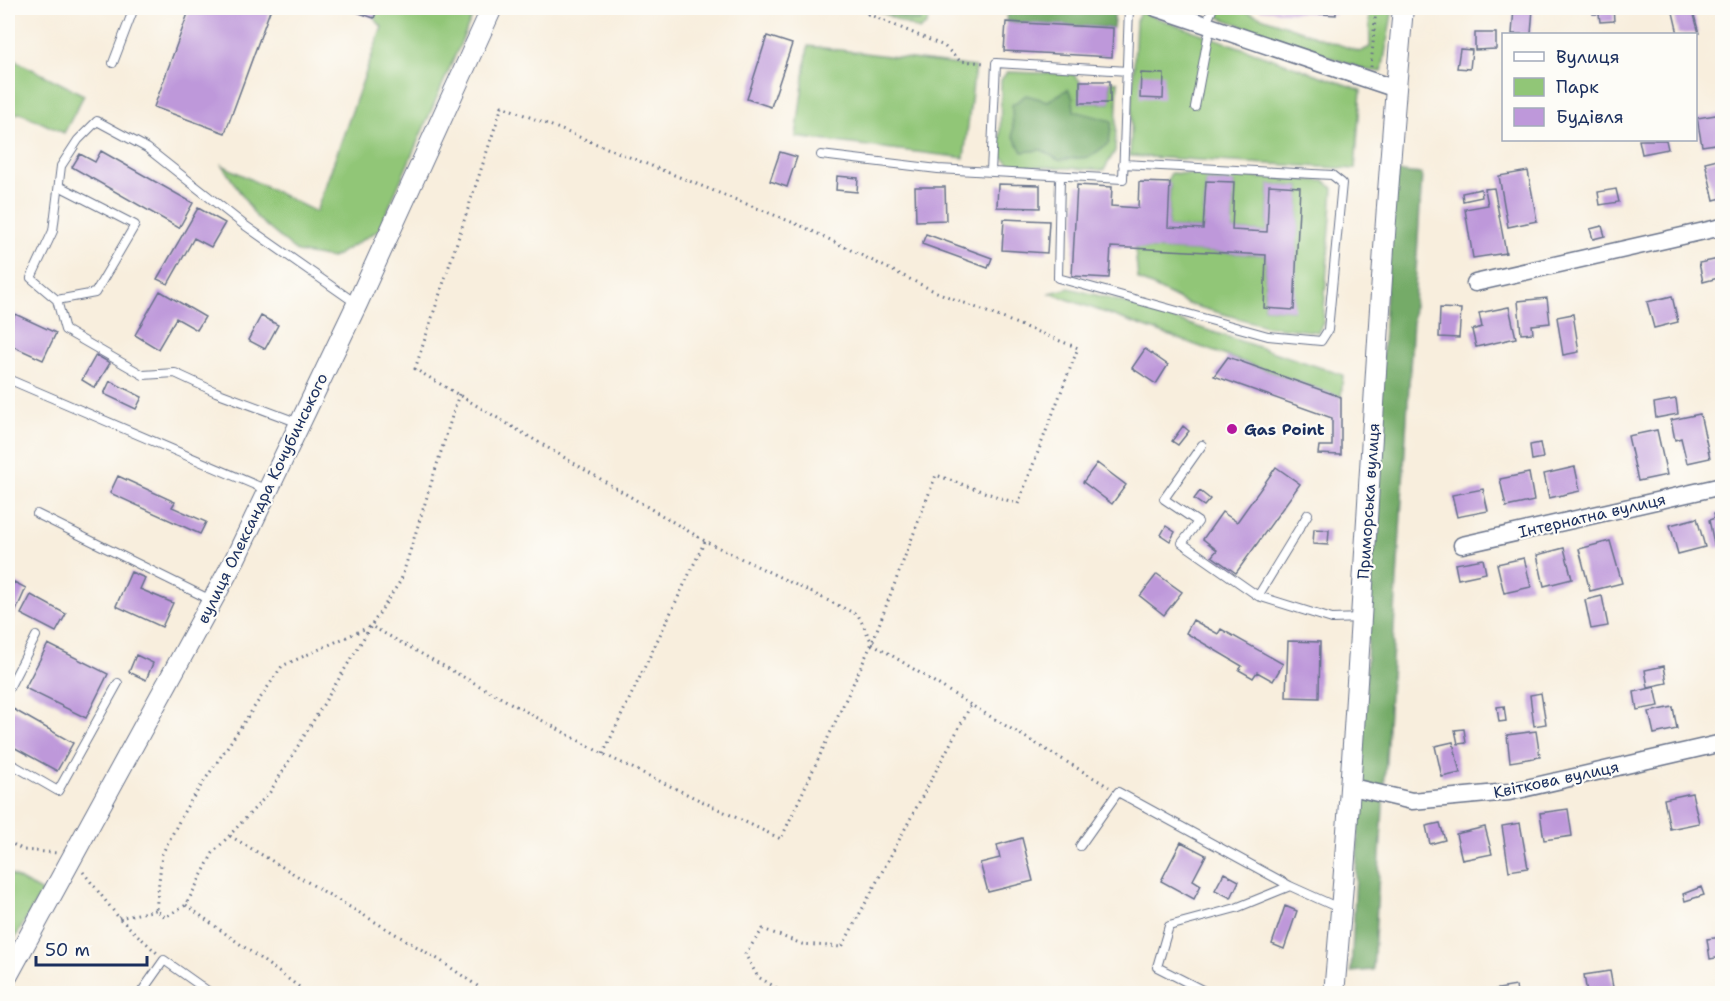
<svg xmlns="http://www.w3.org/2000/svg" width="1730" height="1001" font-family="'Shantell Sans',sans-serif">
<rect width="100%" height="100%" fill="#fdfcf7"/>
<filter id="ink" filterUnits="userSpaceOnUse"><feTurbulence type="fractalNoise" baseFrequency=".0167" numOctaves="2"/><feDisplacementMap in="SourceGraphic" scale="12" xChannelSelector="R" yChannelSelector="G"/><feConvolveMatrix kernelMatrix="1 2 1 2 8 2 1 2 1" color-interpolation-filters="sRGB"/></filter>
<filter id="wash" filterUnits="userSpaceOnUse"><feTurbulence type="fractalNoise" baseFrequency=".008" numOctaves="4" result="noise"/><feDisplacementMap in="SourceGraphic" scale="24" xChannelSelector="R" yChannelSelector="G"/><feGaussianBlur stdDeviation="1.35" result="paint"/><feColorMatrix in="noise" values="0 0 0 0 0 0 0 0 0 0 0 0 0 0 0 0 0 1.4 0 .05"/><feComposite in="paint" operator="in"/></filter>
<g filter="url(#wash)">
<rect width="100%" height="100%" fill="#f8eedd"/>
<path fill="#91c677" stroke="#567a6a" stroke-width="1.5" d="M378,8H476L379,230L332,258L297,252L257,218L222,165L316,212L382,27L374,18Z
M877,8H931L927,24L919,30L876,10Z
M1220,8H1236L1360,52L1370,47L1369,8H1393L1382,72L1366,70L1218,17Z
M1140,12L1361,90L1355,169L1130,156L1136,21Z
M808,46L975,67L964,158L796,137Z
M8,57L84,95L64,133L21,113L8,115Z
M1007,72L1073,74L1080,81V103H1110V81L1118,82L1115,151L1104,170L1011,165L1000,155L1001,80Z
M1171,173L1325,181L1333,188L1323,323L1318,332L1266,326L1188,304L1138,279L1135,248L1266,255L1264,308L1293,310L1300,187L1269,185L1267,232L1232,230L1234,183L1206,181L1203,229L1168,227L1170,184L1166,183Z
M1069,288L1119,301L1343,375L1341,397L1050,293Z
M8,873L42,892L8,950Z"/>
<path fill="#74ab68" stroke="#486d63" stroke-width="1.5" d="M886,8H922L920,21H911L887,11Z
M1009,8H1115L1113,28L1006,22Z
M1068,89L1073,98L1074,111L1112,121L1109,143L1090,157L1058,160L1042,150L1022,152L1013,135L1012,105L1026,95L1048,101Z
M1392,171L1422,174L1373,970L1351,972Z"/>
<g id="blocks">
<path fill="#be98da" d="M190,8H271L225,133L154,107Z
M345,8H378L374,18Z
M1260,8H1336V15L1260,10Z
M1514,8H1533L1531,34H1512Z
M1593,8H1613L1614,21L1600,22L1599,14H1593Z
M1672,8H1692L1699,33L1678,34Z
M1006,22L1113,28L1112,57L1004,51Z
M1475,33H1496V49L1475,50Z
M767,36L792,44L771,107L747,99Z
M1460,49L1472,50L1470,69L1457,68Z
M1141,73L1164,74L1163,99L1140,98Z
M1080,81H1110V103H1080Z
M1722,114V143L1702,146L1697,118Z
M1639,140H1666L1668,149L1642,154Z
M101,151L193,203L179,228L72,167L80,154L95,162Z
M780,152L797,157L787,187L770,181Z
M1722,158V198L1714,200L1705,162Z
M1528,171L1537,221L1508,227L1499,176Z
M837,176L858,178L857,192L836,190Z
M1206,181L1234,182L1232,230L1267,232L1269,185L1300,187L1294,310L1264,308L1266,255L1111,247L1109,278L1072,276L1077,185L1112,187L1111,206L1138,208L1139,182L1170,183L1168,227L1203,229Z
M998,184L1040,185V208L997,207Z
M915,187H945L946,220L916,221Z
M1494,188L1506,253L1473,258L1465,209L1488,205L1485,189Z
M1481,189L1482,197L1463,201L1462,193Z
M1616,189L1619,202L1600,205L1598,192Z
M198,208L225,223L211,247L194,238L168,284L157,279Z
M1004,219L1049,221L1047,253L1002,250Z
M1602,226L1605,236L1593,239L1590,229Z
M926,234L992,258L988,268L922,244Z
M1719,259L1722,277L1703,282L1699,263Z
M160,291L205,317L197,330L176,318L158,349L135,335Z
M1672,296L1678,322L1654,328L1647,302Z
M1547,298L1550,323L1532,325L1533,333L1521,334L1518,301Z
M1509,307L1516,338L1476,347L1472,330L1482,327L1479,313Z
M1440,308L1461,309L1459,338L1439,337Z
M15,314L56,333L43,360L8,344V331Z
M1573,314L1579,352L1563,355L1557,317Z
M261,316L278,325L265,349L248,340Z
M1145,349L1168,365L1156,384L1132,368Z
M96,355L110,363L95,388L82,380Z
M1228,357L1341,397V455L1318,454L1319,446H1332V418L1214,376Z
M110,381L142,397L136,409L104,394Z
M1676,399L1678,414L1656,418L1654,403Z
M1700,414L1710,458L1687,463L1681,438L1675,440L1671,420Z
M1183,426L1189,431L1178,445L1172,441Z
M1657,430L1667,475L1638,481L1628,436Z
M1540,443L1543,458L1532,460L1530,445Z
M1097,463L1126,485L1112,504L1083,482Z
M1276,467L1300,484L1236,573L1212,556L1217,550L1203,539L1222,512L1237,522Z
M1575,467L1580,491L1549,498L1544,474Z
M1529,473L1534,501L1506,507L1500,479Z
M118,476L175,502L172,507L206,522L200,534L110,493Z
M1483,489L1488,511L1457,517L1452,495Z
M1200,491L1210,499L1204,506L1194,499Z
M1722,512V547L1715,548L1709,520L1715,518L1714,514Z
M1697,518L1705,547L1678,554L1670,525Z
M1166,526L1175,532L1170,541L1161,535Z
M1314,529L1329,530L1328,545L1313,544Z
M1610,541L1622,583L1590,591L1579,549Z
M1564,548L1572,579L1544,586L1537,555Z
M1524,558L1531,587L1504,593L1497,564Z
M1483,559L1486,573L1458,579L1455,564Z
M131,572L145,578L140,589L173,603L162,627L116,606Z
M1157,574L1182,592L1164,615L1140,596Z
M14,582L26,588L11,622L8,621V596Z
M31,595L66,614L56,632L21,614Z
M1602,596L1608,626L1591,629L1585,600Z
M1193,620L1218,634L1221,629L1283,664L1273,681L1257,672L1253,678L1239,670L1242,666L1186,633Z
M1288,641L1320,642L1319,698L1286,697Z
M48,644L108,674L86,718L25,688Z
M136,655L153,663L146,680L129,672Z
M1664,666L1667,683L1648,687L1645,670Z
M1655,687L1659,706L1637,710L1634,692Z
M1541,693L1546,724L1534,726L1530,695Z
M1504,706L1506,721L1499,722L1497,707Z
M1673,707L1677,729L1654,734L1649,712Z
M13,709L73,743L57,771L8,744V719Z
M1464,729L1466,743L1458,744L1455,730Z
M1536,731L1540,757L1510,762L1507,735Z
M1453,742L1460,773L1442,777L1435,746Z
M1692,793L1699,823L1670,829L1664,799Z
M1568,809L1572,836L1544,840L1540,813Z
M1440,823L1445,840L1430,844L1426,826Z
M1520,823L1528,868L1509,871L1502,826Z
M1485,827L1492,854L1462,860L1456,834Z
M1022,838L1033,881L988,892L980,863L1000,858L997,845Z
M1181,842L1206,855L1193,880L1201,885L1194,899L1161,881Z
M1224,873L1239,881L1231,898L1215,890Z
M1701,887L1704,895L1685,901L1683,894Z
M1285,906L1297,911L1284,949L1272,944Z
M1722,937V957L1710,959L1707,939Z
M1610,971L1614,993H1587L1584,975Z
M1516,986L1517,993H1481V992Z"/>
</g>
</g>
<g filter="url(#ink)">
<use href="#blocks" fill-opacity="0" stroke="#68728a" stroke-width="1.5"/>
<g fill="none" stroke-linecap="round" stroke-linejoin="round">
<defs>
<path id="service" d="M1205,26L1213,8
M113,63L134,8
M1195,107L1208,37L1212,28
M821,155L938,169L1123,179L1129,8
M991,172L996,63L1128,71
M1060,177L1058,278L1268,336L1321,341L1328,330L1342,183L1332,175L1123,164
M59,186L135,225L95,293L57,300L31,278L53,231L61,166L78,140L97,121L147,148L243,224L357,304
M57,300L65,330L143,375L175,373L216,392L299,423
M8,379L267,490
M1202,445L1164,499L1198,522L1182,543L1258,596
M37,514L213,601
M1308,514L1258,596L1332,619L1361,618
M8,690L36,636
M8,762L58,791L118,683
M1080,846L1118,792L1290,886L1341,909
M140,994L164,960L212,994
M1210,994L1157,967L1169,926L1236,908L1290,886"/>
<path id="minor" d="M1156,8L1396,89
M1475,283L1722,227
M1462,545L1722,486
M1352,787L1412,801L1509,792L1722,743"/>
<path id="tertiary" d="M8,975L235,559L357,304L492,8
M1334,994C1363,665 1373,336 1403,8"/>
</defs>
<use href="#service" stroke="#68728a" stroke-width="10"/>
<use href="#minor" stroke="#68728a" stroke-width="19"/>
<use href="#tertiary" stroke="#68728a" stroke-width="22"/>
<path stroke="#68728a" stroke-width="3" stroke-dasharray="1.5 4.5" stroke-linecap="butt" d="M870,8L868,14L944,46L960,61L985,63
M1371,67L1376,8
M459,394L401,580L371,626L282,666L186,808L162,854L156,910L165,917L186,905L213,853L270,792L371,626L603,754L781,839L872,643L936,475L1018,504L1078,348L934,291L804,227L502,106L415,369L705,541L858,615L872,643L971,705L1109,787
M603,754L705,541
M230,836L441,961L489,994
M8,842L24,850L57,853
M83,872L119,918L157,953
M186,905L309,994
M119,918L156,910
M787,994L758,977L745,954L763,929L802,944L842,947L971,705"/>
<use href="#service" stroke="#fff" stroke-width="8"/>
<use href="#minor" stroke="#fff" stroke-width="16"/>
<use href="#tertiary" stroke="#fff" stroke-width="20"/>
</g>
</g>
<circle fill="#b5179e" stroke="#fdfcf7" stroke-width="2" cx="1232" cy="429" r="6"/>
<g text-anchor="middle" stroke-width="4.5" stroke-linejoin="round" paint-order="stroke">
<g font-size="16" font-weight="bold" fill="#1b2f5e" stroke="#fdfcf7" text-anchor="start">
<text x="1244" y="435">Gas Point</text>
</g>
<g font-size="16" fill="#1b2f5e" stroke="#fdfcf7">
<text transform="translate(262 498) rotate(-64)" y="6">вулиця Олександра Кочубинського</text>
<text transform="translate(1368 501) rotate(-86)" y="6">Приморська вулиця</text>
<text transform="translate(1592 515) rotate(-13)" y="6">Інтернатна вулиця</text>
<text transform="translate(1556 779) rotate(-12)" y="6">Квіткова вулиця</text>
</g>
</g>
<rect width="1730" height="1001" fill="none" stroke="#fdfcf7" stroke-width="30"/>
<rect x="1502" y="33" width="195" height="108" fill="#fdfcf7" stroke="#a3aaba" stroke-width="1.5"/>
<rect x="1514" y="52" width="30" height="9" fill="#ffffff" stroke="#a3aaba" stroke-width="1.5"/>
<text x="1556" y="63" font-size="18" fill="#1b2f5e">Вулиця</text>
<rect x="1514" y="78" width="30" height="18" fill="#91c677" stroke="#a3aaba" stroke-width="1.5"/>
<text x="1556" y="93" font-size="18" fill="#1b2f5e">Парк</text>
<rect x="1514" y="108" width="30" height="18" fill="#be98da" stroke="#a3aaba" stroke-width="1.5"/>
<text x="1556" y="123" font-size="18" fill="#1b2f5e">Будівля</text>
<path d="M36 956v9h111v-9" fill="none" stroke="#1b2f5e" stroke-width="3"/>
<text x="45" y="956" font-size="18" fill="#1b2f5e" stroke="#fdfcf7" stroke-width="4.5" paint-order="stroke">50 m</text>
</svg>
